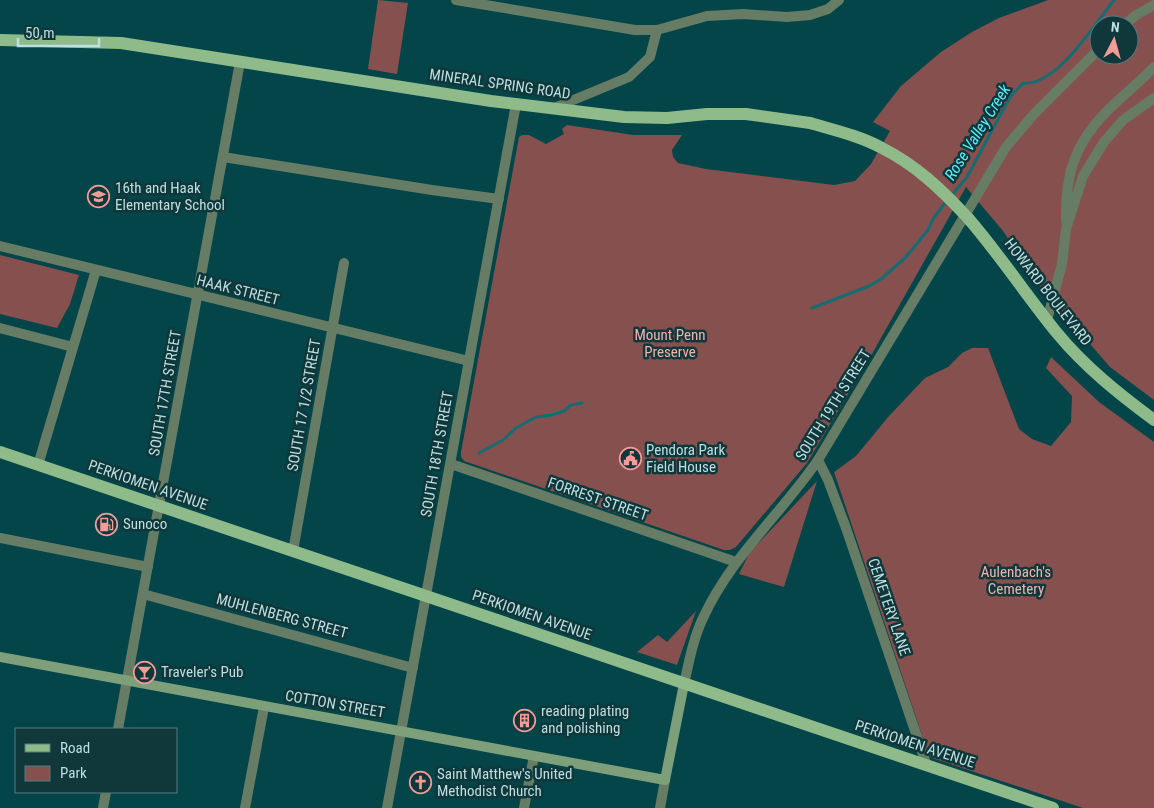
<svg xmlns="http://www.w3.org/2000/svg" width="1154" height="808" font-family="'Roboto Condensed',sans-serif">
<rect width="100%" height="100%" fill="#034549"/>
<path fill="#86504e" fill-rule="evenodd" d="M378,0L408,3L397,74L368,69Z
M1048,0H1154V400L1110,367L1039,285L1003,231L966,187L872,354L807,463L736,547L730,550H724L464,461L461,457V452L519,137L522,135H529L546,144L564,134L562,129L567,125L633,135H682L672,150L673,157L678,163L706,169L834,185L855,181L871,164L890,131L873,122L901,86L941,52L972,32L999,18ZM1099,25H1129V55H1099Z
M0,255L79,275L70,304L57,328L0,314Z
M972,348H988L1019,429L1032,439L1051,446L1071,422L1072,396L1046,368L1051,357L1099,402L1154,442V808H1083L932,758L928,753L834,472L856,456L889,416L925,378L948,367L962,353Z
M817,481L784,587L739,574L750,552Z
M696,611L677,665L637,652L658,635L667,642Z"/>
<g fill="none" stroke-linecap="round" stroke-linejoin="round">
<path stroke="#146d73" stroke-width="3" d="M951,196L967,177L1010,97L1023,83C1056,87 1095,24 1114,0
M812,308L869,286L881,279L906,257L928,230L933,219L947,200
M479,453L503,440L516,428L536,417L552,415L564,411L571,405L582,403"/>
<path stroke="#677c64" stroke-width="10" d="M456,0L635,30H657L707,16L743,14L787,17L810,15L828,9L839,0
M1124,25L1136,15L1154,5
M554,108L629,77L650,57L657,30
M223,157L432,190L499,199
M1066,221C1065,175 1074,145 1106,112C1122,96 1139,83 1154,67
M0,246L469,361
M1047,320L1062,264L1066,229L1083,176L1104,142L1123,120L1154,98
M0,328L73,347
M818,460L828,480L846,528L927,766
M451,464L736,562
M38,465L96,270
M0,538L148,567
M293,551L344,263
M143,594L413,668
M684,684C689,662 693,639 703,618C731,557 781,514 818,460L1006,147L1034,114L1099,49
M118,729L240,62
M103,808L106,792
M245,808L264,707
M387,808L516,104
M524,808L534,756
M660,808L665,780"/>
<path stroke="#7d9f7a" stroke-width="10" d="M0,657L665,780L684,684"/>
<path stroke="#8fba8a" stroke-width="12" d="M0,40L121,43L491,101L624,117L667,118L707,114H746L810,123
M968,218C1000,255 1026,295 1057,333C1085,367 1119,394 1154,420
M0,452L1053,808"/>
<path stroke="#8fba8a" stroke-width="12" d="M810,123C834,130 860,136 882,148C916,165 942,190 968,218"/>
</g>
<defs>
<symbol id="school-ring" viewBox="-11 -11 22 22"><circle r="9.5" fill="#10383b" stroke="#f59b98" stroke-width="1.5"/><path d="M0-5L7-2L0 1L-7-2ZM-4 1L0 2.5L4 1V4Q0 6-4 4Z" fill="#f59b98"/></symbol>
<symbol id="civic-ring" viewBox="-11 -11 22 22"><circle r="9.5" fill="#10383b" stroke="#f59b98" stroke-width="1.5"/><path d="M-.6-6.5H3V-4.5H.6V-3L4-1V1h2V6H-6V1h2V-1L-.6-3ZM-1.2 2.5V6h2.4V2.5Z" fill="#f59b98"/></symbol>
<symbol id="fuel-ring" viewBox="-11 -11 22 22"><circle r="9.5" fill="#10383b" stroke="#f59b98" stroke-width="1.5"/><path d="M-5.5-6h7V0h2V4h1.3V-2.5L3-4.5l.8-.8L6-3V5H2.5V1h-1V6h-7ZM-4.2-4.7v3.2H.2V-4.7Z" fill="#f59b98"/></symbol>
<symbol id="bar-ring" viewBox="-11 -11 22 22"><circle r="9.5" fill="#10383b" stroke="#f59b98" stroke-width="1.5"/><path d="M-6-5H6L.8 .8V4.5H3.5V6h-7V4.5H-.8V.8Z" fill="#f59b98"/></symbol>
<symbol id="building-ring" viewBox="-11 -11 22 22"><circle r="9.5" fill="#10383b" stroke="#f59b98" stroke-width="1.5"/><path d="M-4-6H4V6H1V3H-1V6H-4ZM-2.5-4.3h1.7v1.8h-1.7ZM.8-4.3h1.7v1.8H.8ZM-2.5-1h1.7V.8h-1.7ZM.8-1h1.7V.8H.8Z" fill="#f59b98"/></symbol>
<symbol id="church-ring" viewBox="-11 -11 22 22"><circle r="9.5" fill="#10383b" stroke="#f59b98" stroke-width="1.5"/><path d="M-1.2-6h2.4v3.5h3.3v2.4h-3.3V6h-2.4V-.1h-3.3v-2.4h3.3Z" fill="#f59b98"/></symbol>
</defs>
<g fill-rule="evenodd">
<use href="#school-ring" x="86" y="184" width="25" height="25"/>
<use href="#civic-ring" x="618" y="446" width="25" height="25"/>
<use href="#fuel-ring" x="94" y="512" width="25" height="25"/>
<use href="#bar-ring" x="132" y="660" width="25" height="25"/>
<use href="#building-ring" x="512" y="708" width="25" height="25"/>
<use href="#church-ring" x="408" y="770" width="25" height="25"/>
</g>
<g text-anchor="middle" stroke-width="5" stroke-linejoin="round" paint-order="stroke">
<g font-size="15" fill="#bcdfe2" stroke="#10383b">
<text transform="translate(500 84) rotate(8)" y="5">MINERAL SPRING ROAD</text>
<text transform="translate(238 290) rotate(14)" y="5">HAAK STREET</text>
<text transform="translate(1048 292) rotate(52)" y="5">HOWARD BOULEVARD</text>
<text transform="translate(165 393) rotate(-80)" y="5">SOUTH 17TH STREET</text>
<text transform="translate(304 405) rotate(-80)" y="5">SOUTH 17 1/2 STREET</text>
<text transform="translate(833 405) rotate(-58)" y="5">SOUTH 19TH STREET</text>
<text transform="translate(437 454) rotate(-80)" y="5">SOUTH 18TH STREET</text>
<text transform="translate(148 485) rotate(19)" y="5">PERKIOMEN AVENUE</text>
<text transform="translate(598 499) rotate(19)" y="5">FORREST STREET</text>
<text transform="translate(889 607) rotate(71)" y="5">CEMETERY LANE</text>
<text transform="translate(532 615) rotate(19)" y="5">PERKIOMEN AVENUE</text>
<text transform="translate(282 616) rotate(15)" y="5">MUHLENBERG STREET</text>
<text transform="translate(335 704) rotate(10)" y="5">COTTON STREET</text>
<text transform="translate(915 744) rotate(18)" y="5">PERKIOMEN AVENUE</text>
</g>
<g font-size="15" fill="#bcdfe2" stroke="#10383b" text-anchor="start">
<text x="115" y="193">16th and Haak<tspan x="115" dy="17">Elementary School</tspan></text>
<text x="646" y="455">Pendora Park<tspan x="646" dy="17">Field House</tspan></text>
<text x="123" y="529">Sunoco</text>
<text x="161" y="677">Traveler's Pub</text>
<text x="541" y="716">reading plating<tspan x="541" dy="17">and polishing</tspan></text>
<text x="437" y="779">Saint Matthew's United<tspan x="437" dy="17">Methodist Church</tspan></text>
</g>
<g font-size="15" fill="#f2b2ae" stroke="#10383b">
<text x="670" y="340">Mount Penn<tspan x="670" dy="17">Preserve</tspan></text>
<text x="1016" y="577">Aulenbach's<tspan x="1016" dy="17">Cemetery</tspan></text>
</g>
<g font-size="16" font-style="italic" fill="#56effa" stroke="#10383b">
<text transform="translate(977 132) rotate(-58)" y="6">Rose Valley Creek</text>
</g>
</g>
<rect x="15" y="728" width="162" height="65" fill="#10383b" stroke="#557b7e"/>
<rect x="25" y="744" width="25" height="8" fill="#8fba8a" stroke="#557b7e"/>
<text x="60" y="753" font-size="15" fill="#bcdfe2">Road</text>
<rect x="25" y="766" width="25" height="15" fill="#86504e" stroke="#557b7e"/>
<text x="60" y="778" font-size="15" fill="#bcdfe2">Park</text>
<g transform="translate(1114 40) rotate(6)"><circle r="24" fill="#10383b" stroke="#557b7e"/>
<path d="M0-4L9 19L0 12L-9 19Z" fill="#f59b98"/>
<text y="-8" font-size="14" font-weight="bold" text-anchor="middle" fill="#bcdfe2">N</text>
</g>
<path d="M18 38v8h81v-8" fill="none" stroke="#bcdfe2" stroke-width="2.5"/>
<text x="25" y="38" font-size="15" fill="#bcdfe2" stroke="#10383b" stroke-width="4" paint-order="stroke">50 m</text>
</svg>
